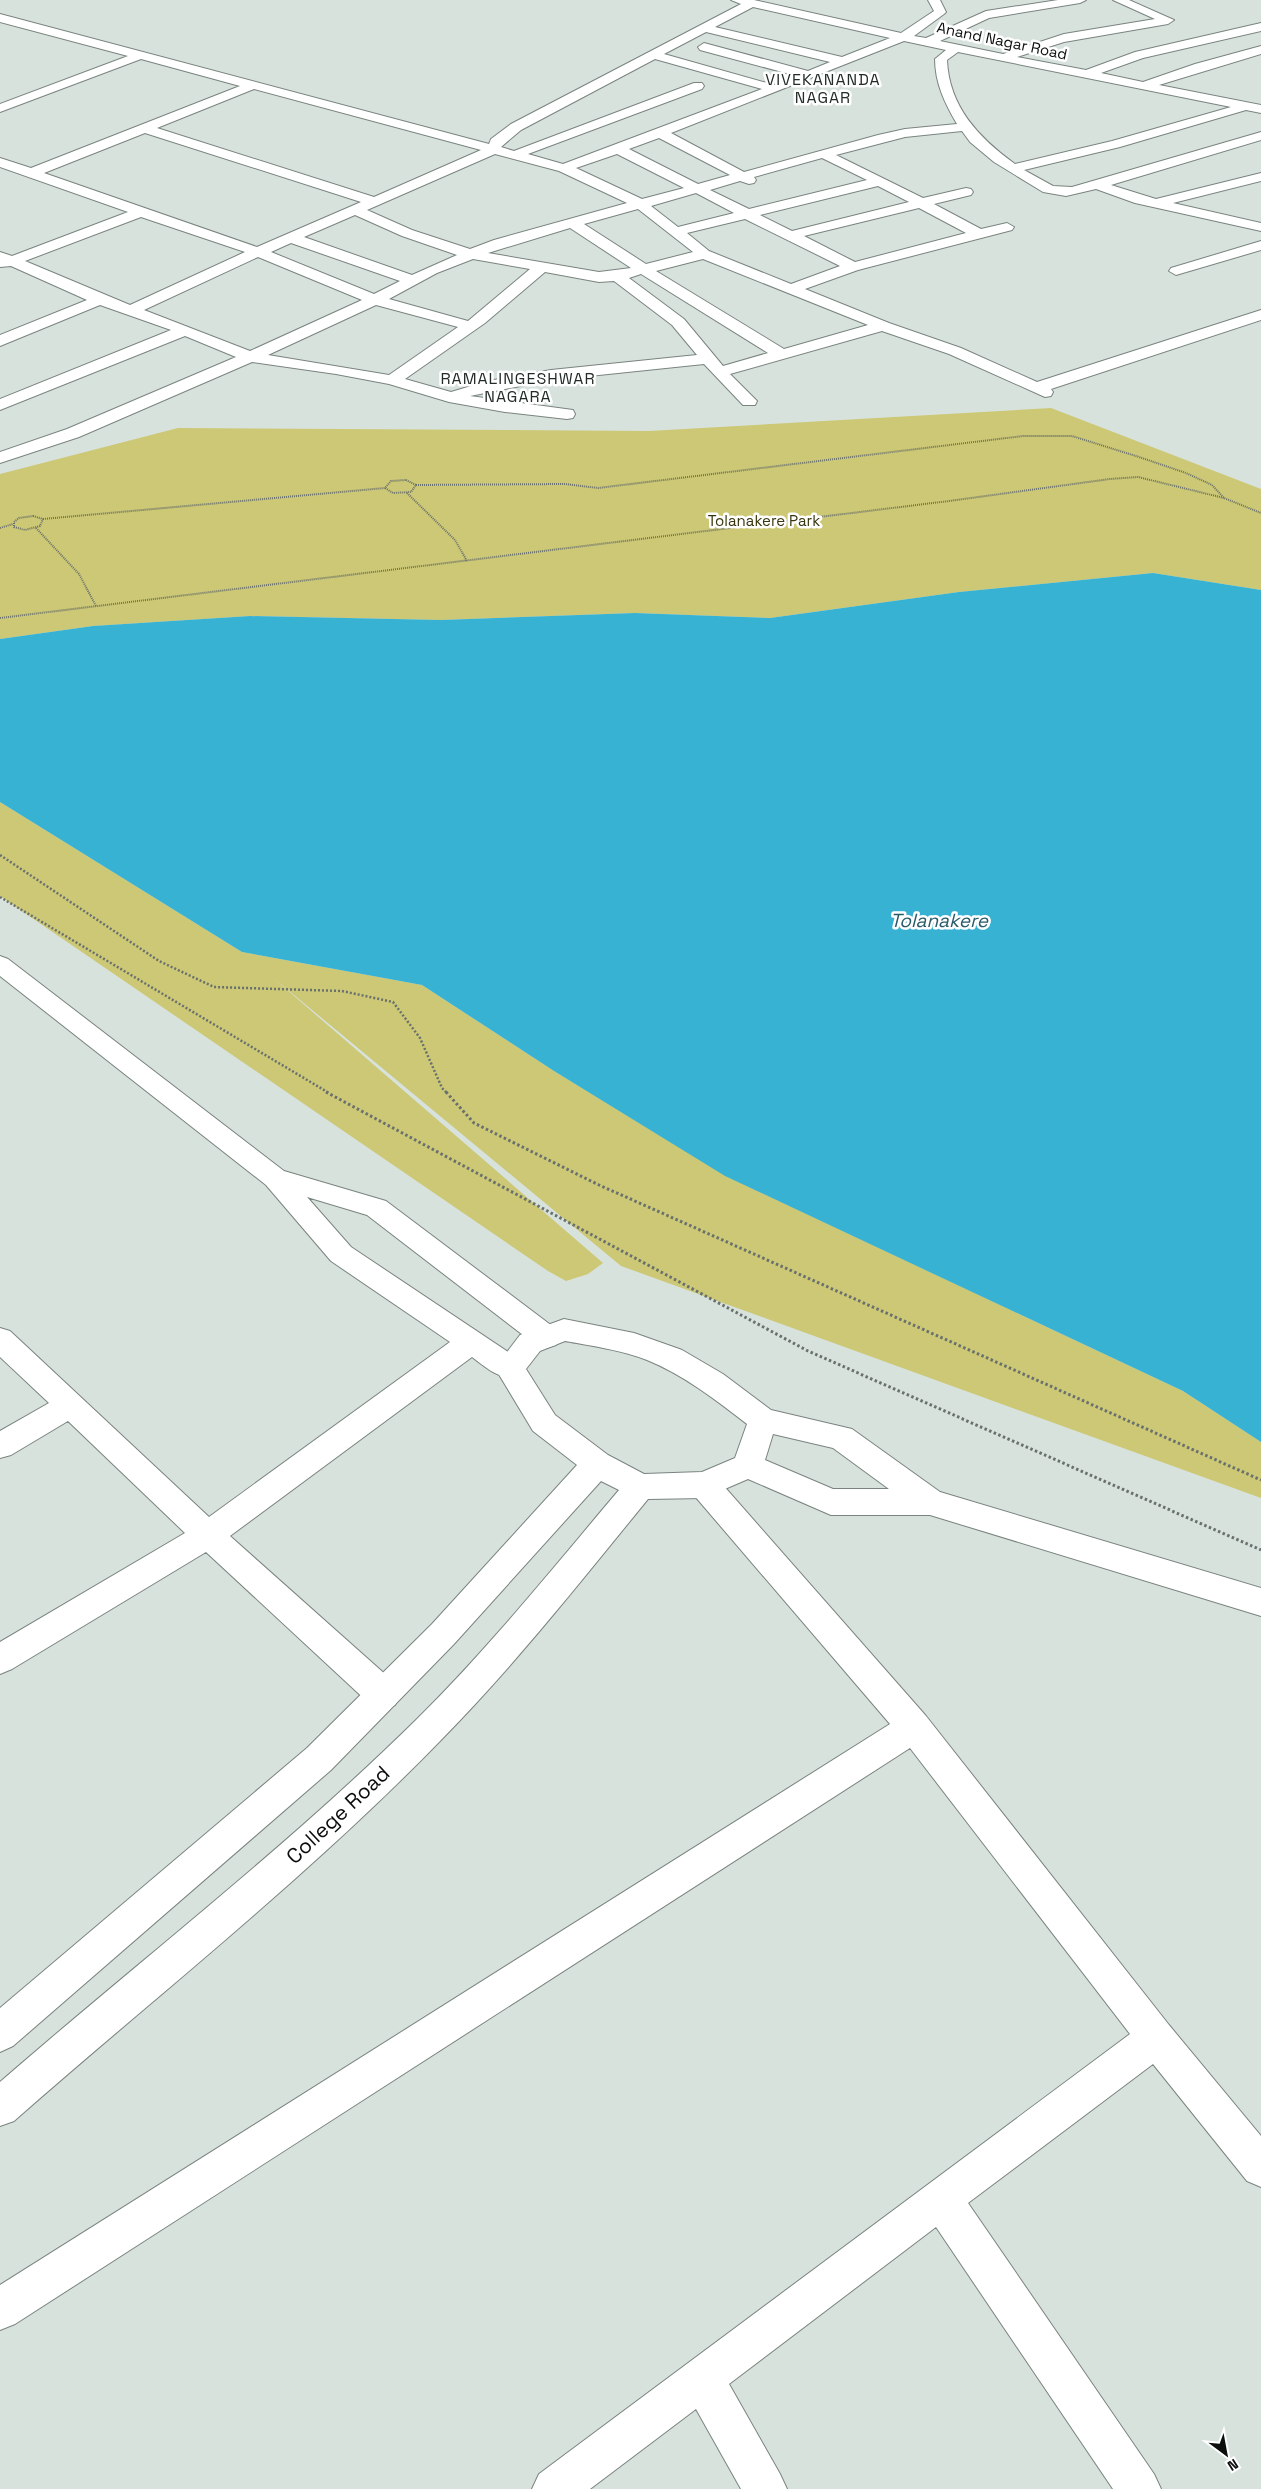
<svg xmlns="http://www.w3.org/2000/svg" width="1261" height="2489" font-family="'Space Grotesk',sans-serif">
<rect width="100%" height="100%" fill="#d8e2dd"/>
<path fill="#ccc875" d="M1051,408L1261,489V590L1153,573L959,592L770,618L635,613L441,620L250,616L93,626L0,639V474L178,428L649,431Z
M0,802L242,952L422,985L554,1071L726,1176L1183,1391L1261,1442V1498L621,1266L271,976L603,1263L588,1274L566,1281L548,1271L0,896Z"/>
<path fill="#38b2d3" d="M1153,573L1261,590V1442L1183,1391L725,1176L554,1071L422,985L242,952L0,802V639L93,626L250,616L441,620L635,613L770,618L959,592Z"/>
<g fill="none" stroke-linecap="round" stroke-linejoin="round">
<defs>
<path id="minor" d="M731,0H754L901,33L934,11L928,0H940L946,12L944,14L914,36L926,38L986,11L1058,0H1086L1080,3L989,18L940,41L1003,54L1064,34L1155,19L1113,0H1129L1174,20L1168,24L1064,42L1017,57L1086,70L1135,52L1261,23V31L1143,58L1101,73L1143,82L1195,64L1261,46V54L1159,85L1261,105V113L1246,110L1120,147L1024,170L1053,186L1072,187L1261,132V140L1111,185L1156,199L1261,173V181L1173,203L1261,223V231L1135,203L1096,189L1066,196L1043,192L994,162L970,142L962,131L905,137L836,155L923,198L966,188L971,189L973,192L971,195L934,204L981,229L1007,223L1014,227L1012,230L858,270L805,289L889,323L961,348L1037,382L1261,310V320L1051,389L1053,392L1051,396L1045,397L949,354L882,331L730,374L757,401L755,405H743L704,364L551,380L470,396L573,410L575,414L573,418L567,419L505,412L449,402L389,384L336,374L252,362L79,437L0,463V452L67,429L236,357L185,336L0,410V399L171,330L100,305L0,346V335L87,300L11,266L0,267V252L12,256L128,212L0,167V158L31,168L240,86L141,59L0,112V104L128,56L0,22V14L489,144L491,139L511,124L741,4ZM753,7L890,38L842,57L715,27ZM706,32L830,62L808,71L704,43L698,47L700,50L797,76L774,85L664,54ZM904,41L946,50L935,59C935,83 945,104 957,124L905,129L878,135L744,172L671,133ZM958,52L1231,107L1112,141L1015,164C979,138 949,107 947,60ZM655,59L762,89L563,164L528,154L702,89L704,86L702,83H694L514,151L501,147L521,130ZM254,89L481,150L374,197L157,128ZM145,133L361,202L257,247L44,173ZM659,138L730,175L698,184L629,149ZM495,154L559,171L627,203L494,240L470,249L412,230L367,210ZM617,154L684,188L642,199L576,168ZM822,158L867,180L749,209L710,190L740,181L749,184L754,183L756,180L754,177ZM878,186L909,202L792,231L760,215ZM696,193L734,213L678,227L651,206ZM919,208L966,233L855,262L804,236ZM638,209L693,252L646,264L584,224ZM355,215L402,236L457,255L412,275L304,237ZM141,217L245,252L130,305L25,261ZM745,219L840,266L791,284L709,251L687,233ZM570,228L631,268L599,272L488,253ZM291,243L400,281L374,294L271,252ZM258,257L362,300L250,351L144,310ZM473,259L530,269L468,321L389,299L437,273ZM703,259L868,325L784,349L656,271ZM545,272L599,282L614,281L672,325L697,355L551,370L488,381L451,392L405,379L485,323ZM641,274L768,353L723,366L684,319L629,278ZM376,305L458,327L389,375L268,355Z
M1261,241V250L1176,275L1169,271L1171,268Z
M0,956L8,959L284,1171L386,1201L556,1329L560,1337L556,1345L546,1348L536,1345L367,1215L307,1197L351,1247L520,1360L525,1368L520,1376C501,1382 487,1368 472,1357L230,1536L395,1683L400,1694L395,1705L383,1709L371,1705L206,1552L12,1669L0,1674V1642L185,1533L68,1421L11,1455L0,1458V1431L49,1403L0,1357V1328L10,1331L209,1517L450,1342L331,1261L266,1185L0,976Z
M704,1472L715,1476L926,1716L1169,2025L1261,2136V2187L1247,2181L1153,2064L968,2203L1154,2474L1161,2489H1113L936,2227L729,2384L780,2474L787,2489H741L696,2409L590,2489H532L539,2474L1130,2034L910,1748L15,2324L0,2330V2285L890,1724L693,1494L689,1485L693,1476Z"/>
<path id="major" d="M564,1319L634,1333L682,1350L723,1374L771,1410L852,1429L940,1492L1261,1588V1616L930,1515H831L748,1479L704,1498L648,1499C581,1581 515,1665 441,1740C308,1877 157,1995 14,2121L0,2126V2082C139,1961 285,1849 416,1720C489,1648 553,1568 619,1490L601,1481L454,1644L331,1770L13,2046L0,2052V2008L307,1748L432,1624L577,1465L533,1431L495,1368L520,1335ZM565,1341C593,1346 621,1350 647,1360C684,1375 716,1400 747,1424L735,1458L702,1472L644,1474L608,1455L555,1415L526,1369L540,1351ZM773,1434L833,1448L889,1489H833L765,1460Z"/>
</defs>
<use href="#minor" stroke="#7a847f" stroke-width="2"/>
<use href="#major" stroke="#7a847f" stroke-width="2"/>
<path stroke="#6a706d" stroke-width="2" stroke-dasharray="1 1" stroke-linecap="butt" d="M406,480L416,485L411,492L393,493L385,488L391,481Z
M416,485L565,484L598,488L1023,436H1072L1139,457L1186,473L1212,485L1224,498L1261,513
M407,493L455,540L467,561
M33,516L43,519L40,526L25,530L14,527V522L19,518Z
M43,519L385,488
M0,528L13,524
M36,528L79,574L96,606
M0,618L949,501L1110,479L1138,477L1224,498"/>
<path stroke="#6a706d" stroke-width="2.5" stroke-dasharray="2 2" stroke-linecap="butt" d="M0,855L159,961L214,987L342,991L393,1002L420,1038L442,1088L447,1093
M0,897L329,1093"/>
<path stroke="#6a706d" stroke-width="3" stroke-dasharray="2.5 2.5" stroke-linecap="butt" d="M326,1092L808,1351L1261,1550
M446,1092L474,1123L599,1185L1261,1480"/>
<use href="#minor" fill="#fff" fill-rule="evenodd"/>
<use href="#major" fill="#fff" fill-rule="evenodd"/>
</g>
<g text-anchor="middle" stroke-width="5" stroke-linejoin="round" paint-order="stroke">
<g font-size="15" fill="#0a0e0c" stroke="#fff">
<text transform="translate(1002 41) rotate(12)" y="5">Anand Nagar Road</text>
</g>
<g font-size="15" fill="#38350d" stroke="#fff">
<text x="764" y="526">Tolanakere Park</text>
</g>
<g font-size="16" letter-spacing="1" fill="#242c28" stroke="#fff">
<text x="823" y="85">VIVEKANANDA<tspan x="823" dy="18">NAGAR</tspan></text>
<text x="518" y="384">RAMALINGESHWAR<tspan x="518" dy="18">NAGARA</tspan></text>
</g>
<g font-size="19" font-style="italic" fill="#2a5b6a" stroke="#fff">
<text x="939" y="927">Tolanakere</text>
</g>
<g font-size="21" fill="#0a0e0c" stroke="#fff">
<text transform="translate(338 1815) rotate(-43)" y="7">College Road</text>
</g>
</g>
<g transform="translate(1226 2454) rotate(148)" stroke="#ffffff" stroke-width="4" paint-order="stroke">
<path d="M0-4L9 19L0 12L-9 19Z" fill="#0a0e0c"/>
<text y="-8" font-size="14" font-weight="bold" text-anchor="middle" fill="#0a0e0c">N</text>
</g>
</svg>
